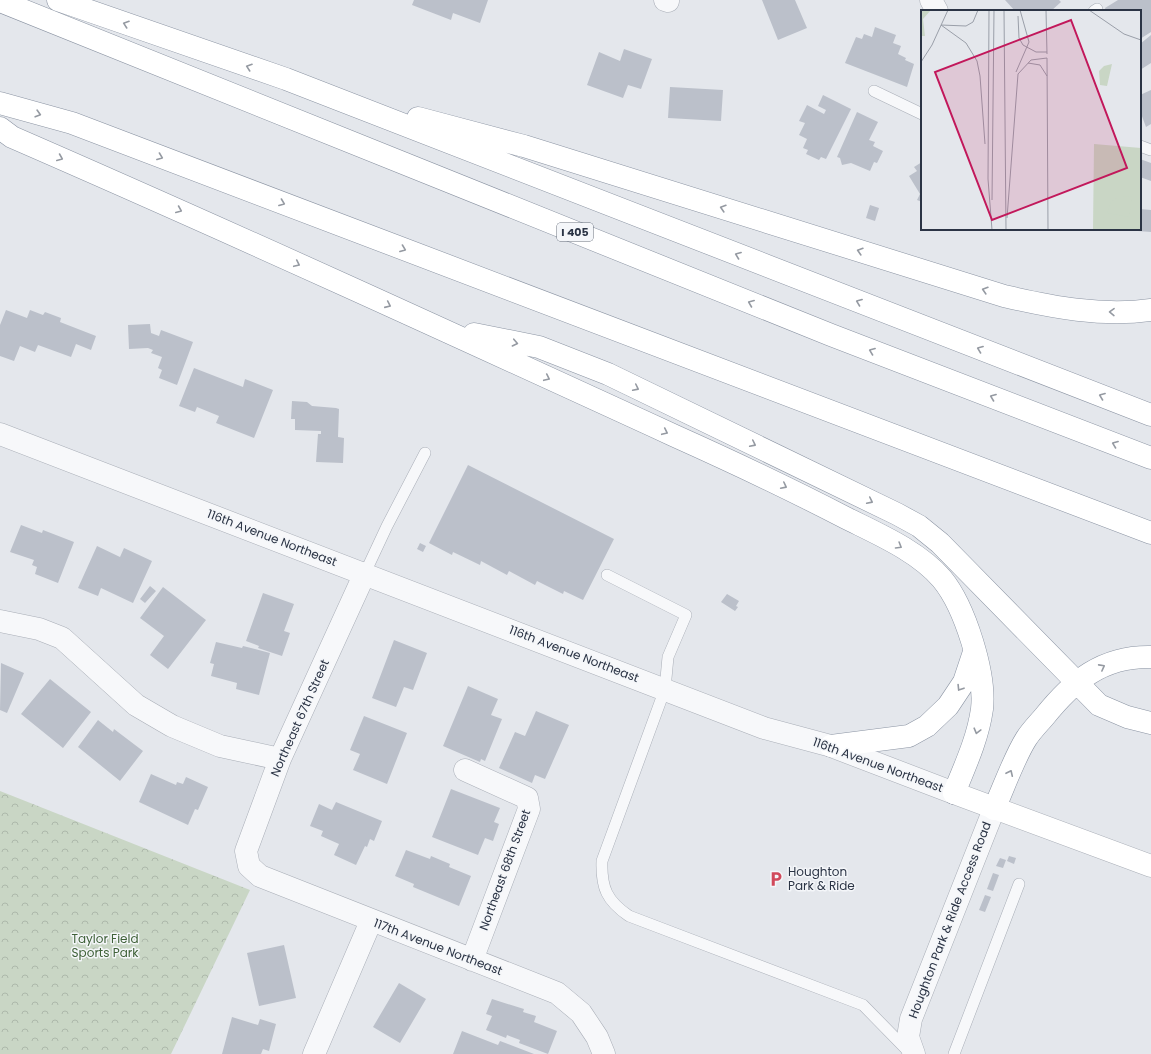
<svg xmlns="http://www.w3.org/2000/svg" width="1151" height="1054" font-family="Poppins,sans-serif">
<defs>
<pattern id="park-crowns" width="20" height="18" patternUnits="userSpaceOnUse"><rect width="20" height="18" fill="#c9d6c5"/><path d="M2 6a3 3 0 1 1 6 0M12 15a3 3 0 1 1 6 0" fill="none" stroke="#adb8ab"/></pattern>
</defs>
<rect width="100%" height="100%" fill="#e4e7ec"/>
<path fill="url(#park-crowns)" d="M0,791L250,890L171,1054H0Z"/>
<path fill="#bbc0ca" d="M414,0H488L480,23L453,13L451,20L412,5Z
M762,0H795L807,28L778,40Z
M1005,0H1059L1061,2L1051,11H1015Z
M1118,0H1151V32L1140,39V11H1106L1105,8Z
M875,27L896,35L893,43L901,46L898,54L906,58L905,60L914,64L907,87L845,63L856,37L862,39L864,34L872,37Z
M1151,35V63L1140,70V44Z
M624,49L652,59L641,89L628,85L623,98L587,85L599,52L620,61Z
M670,87L723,90L721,121L668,118Z
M1151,90V124L1146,127L1140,111V95Z
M823,95L851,109L826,159L821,157L819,160L806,154L808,150L803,148L807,139L799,135L805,123L799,121L807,105L824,114L826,110L818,106Z
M857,112L878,122L869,140L875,142L873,146L883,151L877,163L874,162L870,171L851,163L842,165L840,158L837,157Z
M1140,159L1151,163V181L1140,177Z
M922,162V202L917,200L920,194L909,176L917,171L914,167Z
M870,205L879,208L875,221L866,218Z
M1140,209L1151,210V232L1138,231L1140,229Z
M6,310L27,318L30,310L43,315L45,312L61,318L60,322L96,336L91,350L76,344L71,357L38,345L35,352L20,346L14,361L0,356V325Z
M150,324L151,333L159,336L161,330L193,342L177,385L159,378L162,370L158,368L162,357L151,353L153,350L148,348L129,349L128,325Z
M194,368L243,387L245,379L273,390L254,438L216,423L219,416L197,407L195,412L179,406Z
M292,401L307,402L312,406L336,408L339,409L338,437L344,438L343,463L316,462L318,434H321V431L295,430V419H291Z
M468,465L614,539L583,600L564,591L563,594L537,581L535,585L509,571L507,575L481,561L480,565L453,552L452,555L429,543Z
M21,525L42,533L43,530L74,542L58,583L35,574L37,567L32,565L34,560L10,552Z
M420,543L426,546L423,552L417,549Z
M97,546L120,557L124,548L152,561L133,603L101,588L98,596L78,588Z
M150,586L156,591L145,603L140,599Z
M163,587L206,620L168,669L150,655L164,636L140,618Z
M263,593L294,604L284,631L290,633L282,656L258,648L259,646L246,641Z
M727,594L739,601L736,606L738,607L735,611L721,602Z
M394,640L427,653L413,690L404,687L396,707L372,698Z
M216,642L242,648L243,646L270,653L259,695L236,689L237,683L211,676L214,664L210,663Z
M1,663L24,673L7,713L0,710Z
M50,679L91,712L63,748L21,714Z
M468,686L498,699L491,715L502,719L485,761L481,759L480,762L443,746Z
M536,711L569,725L545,779L535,775L532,783L499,768L515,732L525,736Z
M364,716L407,733L387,784L353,770L360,754L350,750Z
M98,720L113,732L114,729L143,751L120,781L78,747Z
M151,774L176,785L177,782L183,784L186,777L208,787L198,810L195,809L188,825L139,802Z
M451,789L500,808L494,822L499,824L493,841L485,838L478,855L432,837Z
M336,802L382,821L374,841L370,839L367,847L365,846L356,865L334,855L339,844L321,836L323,831L310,826L319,804L332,810Z
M406,850L430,859L431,856L450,864L449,867L471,876L459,906L413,887L414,884L395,876Z
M1009,856L1016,858L1014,864L1007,861Z
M1000,858L1006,860L1003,868L996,866Z
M993,873L999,875L993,891L987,889Z
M985,895L991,897L985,912L979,910Z
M284,945L296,998L259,1006L247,953Z
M399,983L426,999L400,1043L373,1027Z
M492,999L524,1009L523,1012L536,1016L534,1022L557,1031L548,1054L519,1043L520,1040L507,1035L506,1038L486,1030L492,1016L486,1014Z
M232,1017L258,1025L260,1019L276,1024L269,1051L263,1049L261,1054H222Z
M462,1031L498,1045L500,1041L534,1054H453Z"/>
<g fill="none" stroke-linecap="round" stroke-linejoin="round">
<defs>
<path id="service" d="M1094,11L1097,9
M874,91L922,114
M1140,146L1151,150
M365,573L387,526L425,453
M607,575L686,615L668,657L665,689L602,861C601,888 607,901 629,916L863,1005L908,1051
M954,1054L1019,884"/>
<path id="minor" d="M665,0L668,1
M931,0L937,11
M365,573L280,759L246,851L249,866L260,876L557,993L581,1013L597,1037L604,1054
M0,621L39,629L62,638L136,705L172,726L220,746L280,759
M465,770L527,798L529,809L472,960
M314,1054L371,921
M914,1054L908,1037L911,1019L994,809"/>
<path id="tertiary" d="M0,434L764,728L831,746L954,793"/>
<path id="secondary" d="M954,793L1151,866"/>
<path id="motorway" d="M58,0L286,79L1151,415
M0,1L831,335L1151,458
M0,103L72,123L1151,533
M418,118L524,146L1004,296C1052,307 1102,317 1151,310
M0,128L12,137C235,234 455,335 675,436C733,462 790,489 846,518C878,534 918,551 942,579C965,607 986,674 982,709C978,738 965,766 954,793
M474,334L539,347L608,374L897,514L919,526L940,543L1099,705L1127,717L1151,723
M831,746L909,736L927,726L948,706L964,682L974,652
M994,809C1004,787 1014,758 1026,739C1031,731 1038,724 1044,717C1073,681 1102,656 1151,657"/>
</defs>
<use href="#service" stroke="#a9aeb7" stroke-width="12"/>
<use href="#minor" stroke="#a9aeb7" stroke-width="23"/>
<use href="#tertiary" stroke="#a9aeb7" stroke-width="23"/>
<use href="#secondary" stroke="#a9aeb7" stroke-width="23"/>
<use href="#motorway" stroke="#8b94a3" stroke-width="23"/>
<use href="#service" stroke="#f7f8fa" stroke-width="11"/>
<use href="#minor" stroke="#f7f8fa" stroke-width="22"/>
<use href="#tertiary" stroke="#f7f8fa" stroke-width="22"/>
<use href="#secondary" stroke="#fff" stroke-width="22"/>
<use href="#motorway" stroke="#fff" stroke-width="22"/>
</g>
<defs><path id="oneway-chevron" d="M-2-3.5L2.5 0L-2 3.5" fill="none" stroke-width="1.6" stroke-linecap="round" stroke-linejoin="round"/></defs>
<g stroke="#959aa2">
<use href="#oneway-chevron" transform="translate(126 24) rotate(-161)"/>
<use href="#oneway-chevron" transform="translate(249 67) rotate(-161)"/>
<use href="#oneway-chevron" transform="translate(38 114) rotate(16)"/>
<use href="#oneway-chevron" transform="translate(160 157) rotate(21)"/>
<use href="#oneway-chevron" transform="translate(60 158) rotate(23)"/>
<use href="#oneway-chevron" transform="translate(282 203) rotate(21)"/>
<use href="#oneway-chevron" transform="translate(723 208) rotate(-163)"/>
<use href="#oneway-chevron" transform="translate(179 210) rotate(23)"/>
<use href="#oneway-chevron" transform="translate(403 249) rotate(21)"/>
<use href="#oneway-chevron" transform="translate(860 251) rotate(-163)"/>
<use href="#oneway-chevron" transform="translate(738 255) rotate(-159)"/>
<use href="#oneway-chevron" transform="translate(297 264) rotate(25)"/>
<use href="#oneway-chevron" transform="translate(985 290) rotate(-163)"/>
<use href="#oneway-chevron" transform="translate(859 302) rotate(-159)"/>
<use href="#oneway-chevron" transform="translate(751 303) rotate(-158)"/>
<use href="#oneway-chevron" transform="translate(388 305) rotate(24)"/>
<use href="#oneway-chevron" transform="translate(1112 312) rotate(-179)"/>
<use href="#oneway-chevron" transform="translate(515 343) rotate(12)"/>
<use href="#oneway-chevron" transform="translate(980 349) rotate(-159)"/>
<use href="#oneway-chevron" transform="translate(872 351) rotate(-159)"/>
<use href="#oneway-chevron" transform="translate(547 378) rotate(25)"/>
<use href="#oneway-chevron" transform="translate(636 388) rotate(26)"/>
<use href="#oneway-chevron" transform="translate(1102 396) rotate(-159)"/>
<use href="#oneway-chevron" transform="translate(993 397) rotate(-159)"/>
<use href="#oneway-chevron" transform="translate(665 432) rotate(25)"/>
<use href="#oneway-chevron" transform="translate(753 444) rotate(26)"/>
<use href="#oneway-chevron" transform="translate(1115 444) rotate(-159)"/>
<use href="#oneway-chevron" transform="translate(784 486) rotate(27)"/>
<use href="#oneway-chevron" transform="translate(870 501) rotate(26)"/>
<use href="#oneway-chevron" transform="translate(899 546) rotate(31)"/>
<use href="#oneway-chevron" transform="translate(1102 667) rotate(-28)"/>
<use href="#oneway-chevron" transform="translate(960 688) rotate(122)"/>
<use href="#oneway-chevron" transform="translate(977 731) rotate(105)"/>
<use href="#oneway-chevron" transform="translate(1010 773) rotate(-65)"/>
</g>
<defs>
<symbol id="parking-bare" viewBox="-9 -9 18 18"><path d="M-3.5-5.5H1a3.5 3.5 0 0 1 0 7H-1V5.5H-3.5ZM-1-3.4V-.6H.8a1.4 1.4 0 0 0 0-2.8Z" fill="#d1495b" stroke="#f4f6f9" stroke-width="2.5" paint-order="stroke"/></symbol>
</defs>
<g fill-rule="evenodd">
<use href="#parking-bare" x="765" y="868" width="22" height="22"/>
</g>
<g text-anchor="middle" stroke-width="3" stroke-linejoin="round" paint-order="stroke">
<rect fill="#f4f6f9" stroke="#676e7b" stroke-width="1" x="557" y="223" width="36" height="18" rx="3"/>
<g font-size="11" font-weight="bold" fill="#2b3445">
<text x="575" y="236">I 405</text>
</g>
<g font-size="12" fill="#2b3445" stroke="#f4f6f9">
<text transform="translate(272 538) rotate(21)" y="4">116th Avenue Northeast</text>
<text transform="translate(574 654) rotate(21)" y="4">116th Avenue Northeast</text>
<text transform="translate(300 718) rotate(-66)" y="4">Northeast 67th Street</text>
<text transform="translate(878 765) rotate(20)" y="4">116th Avenue Northeast</text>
<text transform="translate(505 870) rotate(-70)" y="4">Northeast 68th Street</text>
<text transform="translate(950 920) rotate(-69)" y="4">Houghton Park &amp; Ride Access Road</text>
<text transform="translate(438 947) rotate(21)" y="4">117th Avenue Northeast</text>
</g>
<g font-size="12" fill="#2b3445" stroke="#f4f6f9" text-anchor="start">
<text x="788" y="876">Houghton<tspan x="788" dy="14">Park &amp; Ride</tspan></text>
</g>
<g font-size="12" fill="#3f6138" stroke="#f4f6f9">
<text x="105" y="943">Taylor Field<tspan x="105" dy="14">Sports Park</tspan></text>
</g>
</g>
<g transform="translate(921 10)">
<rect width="220" height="220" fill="#e4e7ec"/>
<path d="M0,0H10L2,9L4,26H0Z" fill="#c9d6c5"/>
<path d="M191,54L186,76L179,75L178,61L183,56ZM173,134L220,138V220H172Z" fill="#c9d6c5"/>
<path d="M199,186L211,187L208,207L186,203L190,192ZM183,207L207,211L205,220H182Z" fill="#c9d6c5"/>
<path fill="none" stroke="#9a9fa9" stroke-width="1" d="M68,0L67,169L71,220M83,0L85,220M125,0L126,44M168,0L203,24L220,30M97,6L98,28L102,35L115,42H126M20,15L45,33L56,51L59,66L64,134M20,15L45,16L52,12L57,0M126,48L127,220M0,52L11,35L27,0M107,53L119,55L126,66M95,62L108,32L99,0M71,190L73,0M86,208L97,64L110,50L126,48"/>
<path fill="#c2185b" fill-opacity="0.15" stroke="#c2185b" stroke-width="2" d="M150,10L206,158L71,210L14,62Z"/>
<rect width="220" height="220" fill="none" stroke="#2b3445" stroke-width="2"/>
</g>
</svg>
